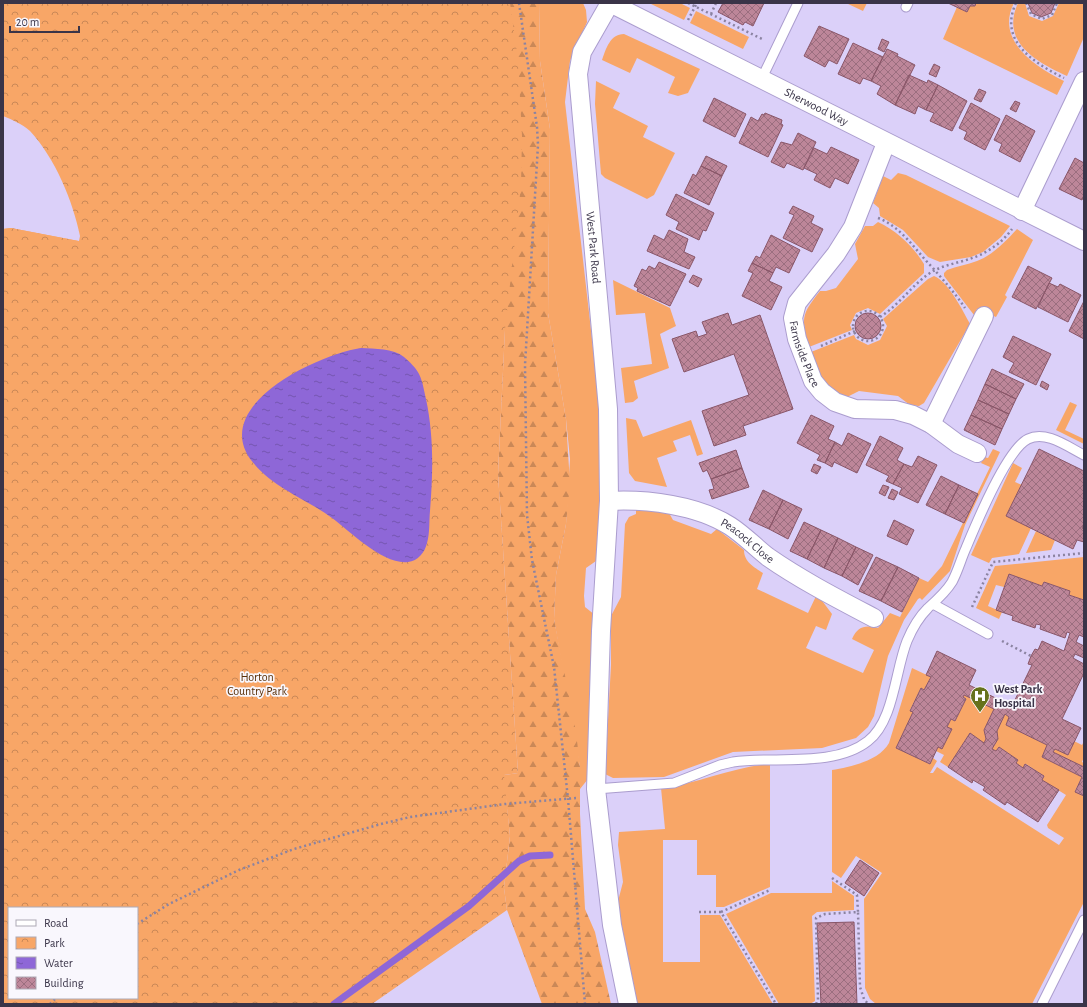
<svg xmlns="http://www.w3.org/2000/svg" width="1087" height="1007" font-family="'Alegreya Sans',sans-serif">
<defs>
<pattern id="forest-firs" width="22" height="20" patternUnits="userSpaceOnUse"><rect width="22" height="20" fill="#f8a667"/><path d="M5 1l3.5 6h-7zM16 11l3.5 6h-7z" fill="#ca8857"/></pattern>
<pattern id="park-crowns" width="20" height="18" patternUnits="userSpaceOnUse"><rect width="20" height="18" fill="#f8a667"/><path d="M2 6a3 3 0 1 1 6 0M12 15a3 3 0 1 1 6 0" fill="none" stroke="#ca8857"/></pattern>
<pattern id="water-ripples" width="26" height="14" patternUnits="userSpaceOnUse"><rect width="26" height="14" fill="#8e67d7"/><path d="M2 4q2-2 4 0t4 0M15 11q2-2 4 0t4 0" fill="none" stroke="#7556b0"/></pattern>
<pattern id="building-cross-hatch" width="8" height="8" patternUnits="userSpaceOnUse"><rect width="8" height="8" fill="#bd8699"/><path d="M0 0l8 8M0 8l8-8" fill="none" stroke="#9b6e7f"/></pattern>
</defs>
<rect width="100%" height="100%" fill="#dbd0f9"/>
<path fill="#f8a667" d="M539,3H583L586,10L587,22L570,61L565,102L600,409L601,497L597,555L596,561L586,568L584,596L585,607L595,615L588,779L580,789V767L554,619L556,575L566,524L570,459L566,419L548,313L550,129L540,61Z
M649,3H680L690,8L684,20Z
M846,3H867L863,11Z
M976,3H1014C995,40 1035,67 1064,81L1057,95L943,39L957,7L967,12L970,6H975Z
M1018,3H1025L1029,16L1042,21L1053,16L1059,3H1084V37L1067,76C1036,62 1000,42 1018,3Z
M696,11L749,37L743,49L690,23Z
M624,34L700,69L688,93L678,96L668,93L675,77L637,58L630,73L602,60C606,49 610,34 624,34Z
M596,81L620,93L613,108L648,126L643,137L675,153L654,195L647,199L605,178L601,174L595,104Z
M898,173L906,175L1010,226L1001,237L983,252L971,257L940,262L928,257L903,230L880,216L879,208L873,203L883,176L891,180Z
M878,222C897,231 913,246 924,264V273L880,314L868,308L856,313L850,325L852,330L809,347C801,318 801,315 820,291H826L836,288L858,259L855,244L865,226H873Z
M1017,229L1033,240L1005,295L1007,297L996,317L977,309L974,315L944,276V273L947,270C957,266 967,265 977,261C993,255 1006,241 1017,229Z
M934,276C948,281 963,311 970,324L924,403L919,406L910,405L898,396L859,391L847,397C823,388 820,376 811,352L854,335L856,339L868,345L880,340L887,326L883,319L928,279Z
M613,280L670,308L676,326L660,334L669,368L634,381L638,398L633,402L625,403L621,368L652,364L645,313L616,315Z
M1070,402L1077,405L1065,430L1084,439V444L1056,430Z
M626,418L636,420L643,437L691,420L703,454L697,456L690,435L673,441L677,451L657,458L667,487L635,481L629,473Z
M993,449L1000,452L965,525L950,571L922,600L920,598L918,599L904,620L888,656L874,716L868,727L856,738L822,748L733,752L664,777L613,778L605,774L611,665V616L621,597L625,524L629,517L636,514V506L669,513L673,520L711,534L717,529L744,550C744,562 754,567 763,573L757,589L808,613L817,594L832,614L826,630L816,626L806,648L863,673L874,650L852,639C858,626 865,625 878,628L890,613L900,617L919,578L928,582L942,566L990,467L981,463L984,457L988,458Z
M1013,463L1022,468L1015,482L1022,485L1031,528L1019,554L992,558L989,563L971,555Z
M1036,531L1055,540L1051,550L1026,553Z
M1084,557V600L1069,595L1070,591L1044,582L1042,586L1009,574L1004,587L996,585L988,606L1002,612L999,619L976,608L995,566Z
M912,668L931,677L924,690L921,688L910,710L913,712L896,748L930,764L933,758L937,761L930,773H933L937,767L1059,845L1064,838L1048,828L1047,825L1066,795L1042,780L1044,776L1026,764L1023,768L1016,763L1018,760L999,747L996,751L992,749L998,739L997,731L1005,714L1009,717L1006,725L1047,745L1042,757L1082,777L1075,791L1084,796V902L1032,1004H876L870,999L865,988L864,899L882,873L856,856L841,878L832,872V770C850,767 879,761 889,743Z
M964,695L994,709L984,730L986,739L984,743L970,733L948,767L940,762L944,755L936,751L951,719L955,721L966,699L963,697Z
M1074,741L1082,745L1084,741V757L1082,762L1084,763V767L1053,752L1055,749L1068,755Z
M770,764V887L724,907H716V875H697V840H663V962H700V915H720L773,1004H632L617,905L623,882L618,845L619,832L665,829L661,788C698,784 732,767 770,764Z
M832,881L854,896V910L817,912L812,916L815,1001L810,1004H779L726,914L771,893H832Z"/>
<path fill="url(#forest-firs)" d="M393,3H539L540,61L550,129L548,313L566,419L570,484L566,524L556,575L554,619L576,732L580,767V814L585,909L595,932L611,1004H542L507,910L504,888L510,836L506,799L137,908L449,783L518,773L498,474L505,330L3,229L11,228L104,246Z"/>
<path fill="url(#park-crowns)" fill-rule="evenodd" d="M3,3H510L518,60L522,136L521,185L505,330L498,474L518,773L504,775L510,836L504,888L507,910L372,1004H3V229L11,228L79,241L80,236C73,201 55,158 30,131C22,124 13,120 3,116ZM9,908H137V998H9Z"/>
<path fill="url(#water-ripples)" d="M361,348C375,349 393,348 404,357C410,362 416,368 419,374C423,382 424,391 426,399C434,437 433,473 430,511C429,521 430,533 427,543C425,552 418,561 408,562C383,565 350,531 332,518C305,498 272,488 251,460C210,404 320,354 361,348Z"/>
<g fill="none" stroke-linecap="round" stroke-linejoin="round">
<path stroke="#8e67d7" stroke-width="7" d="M334,1004L469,906L519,861L530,856L550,855"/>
</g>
<path fill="url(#building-cross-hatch)" stroke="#895668" d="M723,3H764L753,26L745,22L743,25L718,12Z
M948,3H976L975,6H970L967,12Z
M1028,3H1055L1051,13L1041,17L1032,13Z
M819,26L849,39L837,64L829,60L825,67L804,56Z
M882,39L889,42L884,52L878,49Z
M853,43L883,57L871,81L863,78L860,84L838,74Z
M887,49L898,54L897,56L915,65L895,105L877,94L881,86L871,81Z
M934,64L940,67L936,77L929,74Z
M909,75L927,83L928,80L938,85L926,110L918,106L915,114L895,105Z
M938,85L967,101L952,131L930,121L934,113L926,110Z
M979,89L986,92L981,102L974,99Z
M714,98L746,114L735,137L703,121Z
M1015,101L1020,103L1016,112L1010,109Z
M971,103L1000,119L985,150L964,139L967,132L959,128Z
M765,113L782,120L781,124L783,125L768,157L739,143L751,117L758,121L762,114L764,115Z
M1006,115L1035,131L1020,162L999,151L1002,144L994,140Z
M798,133L816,142L803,170L787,163L784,168L771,162L781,142L792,145Z
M831,147L859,160L848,184L835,178L830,188L814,180L817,174L804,168L814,148L827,154Z
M706,156L727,166L722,176L701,166Z
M1075,158L1084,163V195L1082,200L1059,189Z
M701,166L722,176L709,205L684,193L693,174L696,176Z
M676,194L714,213L706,231L703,230L699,240L676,229L679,222L666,215Z
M793,206L814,216L811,223L823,229L812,252L783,238L794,215L789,213Z
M669,230L688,239L684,252L695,257L689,269L647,251L654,235L664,240Z
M771,235L800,250L789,273L776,267L773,273L752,263L756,256L760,258Z
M659,262L686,274L670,306L637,291L638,288L634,286L642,269L646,271L649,266L655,269Z
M752,263L773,273L769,281L782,287L771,310L742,296L753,273L748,271Z
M1028,266L1052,278L1036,309L1012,297Z
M693,275L702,279L698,287L689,282Z
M1049,283L1058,287L1060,284L1081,295L1068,322L1038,307Z
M1084,301V339L1069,331Z
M855 326a13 13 0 1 1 26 0a13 13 0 1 1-26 0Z
M728,313L732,325L760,315L793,409L743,426L746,435L714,446L702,411L749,395L734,354L684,372L672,339L696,331L698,337L707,334L702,322Z
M1013,336L1051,354L1036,385L1009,372L1014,363L1003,357Z
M992,369L1024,384L1016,399L985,384Z
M1042,381L1049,385L1047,390L1040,386Z
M985,384L1016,399L1009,414L978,400Z
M978,400L1009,414L1002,429L971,415Z
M811,415L834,426L828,439L835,442L825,463L817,460L820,455L797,443Z
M971,415L1002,429L995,445L964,430Z
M848,433L871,444L857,473L834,462L832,467L825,463L835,442L842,446Z
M880,436L903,448L897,460L904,464L893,484L886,481L889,476L866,465Z
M1039,449L1084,471V524L1082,528L1084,529V542L1077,540L1073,549L1006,516Z
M736,450L742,468L711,479L707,470L703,472L699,463Z
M918,456L937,465L918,503L899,494L902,488L893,484L904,464L912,467Z
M814,464L821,467L817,474L811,471Z
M742,468L749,487L712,499L709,490L714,489L711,479Z
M941,476L959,485L945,514L926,505Z
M883,485L889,487L885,496L879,493Z
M959,485L978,494L964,523L945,514Z
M892,489L898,492L894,500L888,498Z
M763,490L783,500L769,529L749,520Z
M783,500L802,509L788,539L769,529Z
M894,520L914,530L907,545L887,536Z
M804,522L821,530L807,559L790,551Z
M821,530L838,538L824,568L807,559Z
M838,538L856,547L842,576L824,568Z
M856,547L873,555L858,585L842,576Z
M876,557L898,567L881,601L859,591Z
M898,567L919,578L902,612L881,601Z
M1009,574L1042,586L1044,582L1070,591L1069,595L1084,600V637L1079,635L1076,642L1084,646V658L1075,654L1073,658L1084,664V673L1062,719L1081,728L1068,755L1055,749L1053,752L1084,767V796L1075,792L1082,777L1042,757L1047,745L1006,725L1009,717L1005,714L997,731L998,739L992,749L996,751L999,747L1018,760L1016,763L1023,768L1025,764L1044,776L1042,780L1059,790L1038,822L1007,802L1005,805L983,790L985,787L973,780L972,783L948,767L970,733L984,743L986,739L984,730L994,709L964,695L963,697L966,699L955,721L951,719L947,727L952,729L942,749L938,747L930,764L896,748L913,712L910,711L921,688L924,690L931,677L926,675L937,651L976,670L969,685L1012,706L1032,665L1028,664L1031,656L1035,649L1038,650L1042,641L1064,651L1070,633L1067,632L1065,638L1040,629L1041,625L1036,624L1035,628L1012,620L1013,616L996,610Z
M860,860L879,873L864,896L845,883Z
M854,922L857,1004H821L817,923Z"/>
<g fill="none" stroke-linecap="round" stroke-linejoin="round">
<defs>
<path id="lane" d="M906,7L908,3
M761,80L798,3
M933,604L988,634
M596,789L674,783L720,765L733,762C774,756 834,768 868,741C894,721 895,671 907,641C912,629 919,617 928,608C937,600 946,592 952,582C958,571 961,559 966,548C976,524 1007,449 1028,439C1046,430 1068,447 1084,455
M1042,1004L1084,920"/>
<g id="street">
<path id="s1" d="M610,3L582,52L578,74L608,409L609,501L601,631L596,789L612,925L628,1004"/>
<path id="s2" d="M610,3L1084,241"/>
<path id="s3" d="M886,143L853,227L836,254L797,303L793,318L797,339L813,381L822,392L835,402L855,409L895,410L913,415L931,424L958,444L977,453"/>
<path d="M1022,211L1084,81"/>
<path d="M931,424L984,316"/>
<path id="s4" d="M609,501C647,499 697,505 730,526C744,535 755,547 768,557C801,580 838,599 874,618"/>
</g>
</defs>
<use href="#lane" stroke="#ab9dce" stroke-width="11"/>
<use href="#street" stroke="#ab9dce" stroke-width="20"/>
<path stroke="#8b83a1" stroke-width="2.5" stroke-dasharray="2 3" stroke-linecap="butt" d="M519,3L537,127L538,145L525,365L527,515L532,560L554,667L568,799L585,1004
M688,3L762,39
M1016,3C998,41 1034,63 1064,78
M1026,3L1031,14L1042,19L1052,15L1057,3
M711,14L716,3
M688,20L697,3
M878,218C902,227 915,250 932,267C944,281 955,293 965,308
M853 326a15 15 0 1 1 30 0a15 15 0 1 1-30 0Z
M880,317C899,305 912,285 930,273C939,267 949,265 959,262C980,257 999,247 1012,229
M821,346L855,331
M972,607L993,562L1084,553
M1002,641L1031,656
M832,878L857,895L858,912
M699,912H721L776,1004
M721,912L770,890
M137,924L169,904L239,870L294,849L381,824L410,817L505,804L576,798
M50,1004L56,998
M816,1004L818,1000L816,918L825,914L858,912L860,987L864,999L868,1004"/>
<use href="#lane" stroke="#fff" stroke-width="9"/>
<use href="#street" stroke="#fff" stroke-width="18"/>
</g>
<defs>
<symbol id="hospital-pin" viewBox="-11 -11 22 30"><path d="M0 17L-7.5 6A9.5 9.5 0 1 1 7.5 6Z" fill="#66721c" stroke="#f9f7fd"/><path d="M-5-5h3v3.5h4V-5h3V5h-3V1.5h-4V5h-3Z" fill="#fff"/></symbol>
</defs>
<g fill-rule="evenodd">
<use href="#hospital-pin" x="969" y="685" width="22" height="30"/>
</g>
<g text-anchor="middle" stroke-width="3.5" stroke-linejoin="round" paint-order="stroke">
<g font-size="12" fill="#3a3448" stroke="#f9f7fd">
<text dy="4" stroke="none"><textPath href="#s2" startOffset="231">Sherwood Way</textPath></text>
<text dy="4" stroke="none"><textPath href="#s1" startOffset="253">West Park Road</textPath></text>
<text dy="4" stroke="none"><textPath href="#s3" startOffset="238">Farmside Place</textPath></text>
<text dy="4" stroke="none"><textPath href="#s4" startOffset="148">Peacock Close</textPath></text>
</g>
<g font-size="12" fill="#592f07" stroke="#f9f7fd">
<text x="257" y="681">Horton<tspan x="257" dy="14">Country Park</tspan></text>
</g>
<g font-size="12" font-weight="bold" fill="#3a3448" stroke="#f9f7fd" text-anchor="start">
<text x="994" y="693">West Park<tspan x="994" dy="14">Hospital</tspan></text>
</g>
</g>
<rect width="1087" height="1007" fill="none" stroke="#3a3448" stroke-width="8"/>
<rect x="8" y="907" width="130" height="92" fill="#f9f7fd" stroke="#ada9b5"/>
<rect x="16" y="920" width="20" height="6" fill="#ffffff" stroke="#ada9b5"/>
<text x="44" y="927" font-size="12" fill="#3a3448">Road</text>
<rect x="16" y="937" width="20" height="12" fill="url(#park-crowns)" stroke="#ada9b5"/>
<text x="44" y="947" font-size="12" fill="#3a3448">Park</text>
<rect x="16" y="957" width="20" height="12" fill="url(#water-ripples)" stroke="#ada9b5"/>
<text x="44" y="967" font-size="12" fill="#3a3448">Water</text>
<rect x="16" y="977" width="20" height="12" fill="url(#building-cross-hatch)" stroke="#ada9b5"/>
<text x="44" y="987" font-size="12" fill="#3a3448">Building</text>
<path d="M10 26v6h69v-6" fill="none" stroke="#3a3448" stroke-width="2"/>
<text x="16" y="26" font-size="12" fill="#3a3448" stroke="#f9f7fd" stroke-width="3" paint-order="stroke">20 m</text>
</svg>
